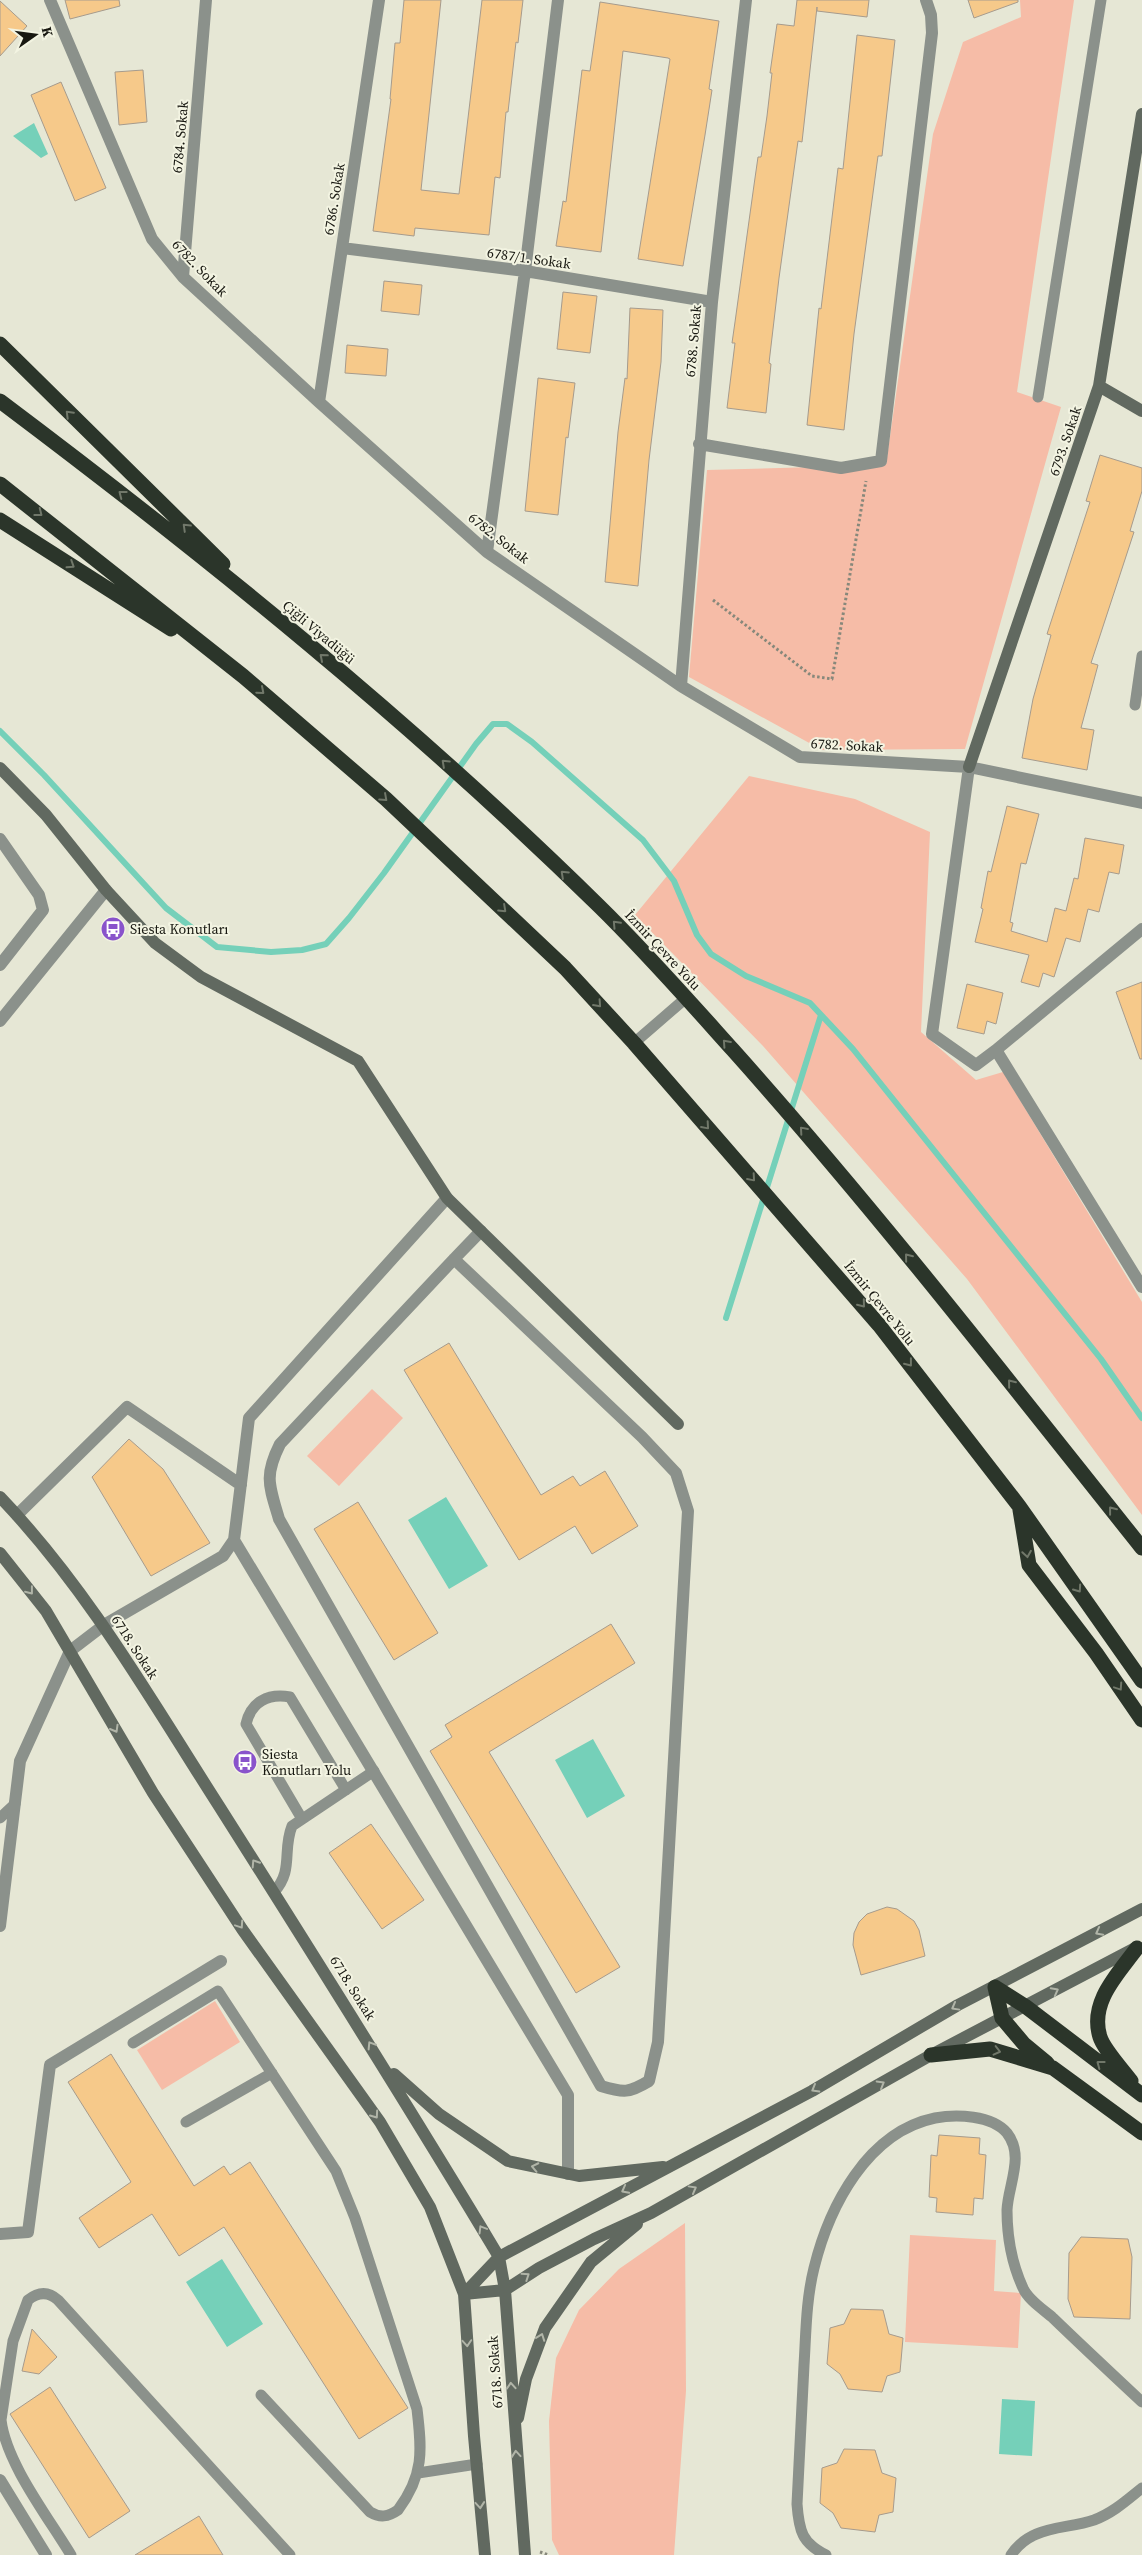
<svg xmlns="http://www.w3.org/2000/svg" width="1142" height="2555" font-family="'Source Serif 4',serif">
<rect width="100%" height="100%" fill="#e6e7d5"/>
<path fill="#f6bca7" d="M1020,0H1074L1017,392L1061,407L965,749L822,750L689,677L707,470L886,465L933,134L963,42L1021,17Z
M749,776L855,799L930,832L921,1032L976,1080L1003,1072L1142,1302V1515L967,1279L763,1046L635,915Z
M372,1389L403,1418L339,1486L307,1456Z
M215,2001L240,2042L162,2090L137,2050Z
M685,2223L686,2391L674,2555H559L552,2540L549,2421L556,2358L579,2310L619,2269Z
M910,2235L996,2240L994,2291L1021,2293L1018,2348L905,2342Z"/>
<path fill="#75d0b9" d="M34,123L48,154L41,158L13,136Z
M446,1497L488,1566L449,1589L408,1520Z
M593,1739L625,1796L587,1818L555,1760Z
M222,2259L263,2324L227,2347L186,2282Z
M1002,2399L1035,2401L1032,2456L999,2454Z"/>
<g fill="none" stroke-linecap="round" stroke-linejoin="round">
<path stroke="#75d0b9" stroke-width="6" d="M0,731L44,775L166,908L217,947L271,952L302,950L326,944L349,918L384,873L476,744L493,724H507L532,742L643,840L674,881L697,935L711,954L746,976L810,1003L853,1049L1101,1359L1142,1418
M726,1318L821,1015"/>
</g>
<path fill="#f6c98a" stroke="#a69b8d" d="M65,0H119L120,6L70,19Z
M404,0H441L421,190L459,194L482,0H523L518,43L516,42L508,112H506L500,178L495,177L489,235L415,228L414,236L373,231L391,99H390L395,43H400Z
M797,0H869L867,17L817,11V7L802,142L798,141L779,278L769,363L771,364L766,413L727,408L735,343H732L735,322L754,185L758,157H761L767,116L772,73H770L777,24L794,26Z
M968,0H1018V2L974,18Z
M0,1L27,26L0,56Z
M600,2L719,21L709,89L712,90L705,135L683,266L638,259L670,59L668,58L623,51L601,252L556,246L563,201L566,202L582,70L590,71Z
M857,35L895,40L882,156H878L854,334L844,430L807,425L819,308L821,309L838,168L843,169Z
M143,70L147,122L119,125L115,72Z
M61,82L106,188L75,201L31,95Z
M384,281L422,285L419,315L381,311Z
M563,292L597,296L590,353L557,349Z
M630,308L663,310L661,362L649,460L638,586L605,582L618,432L625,378L627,379Z
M347,345L388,349L386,376L345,373Z
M538,378L575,383L568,438L566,437L558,515L525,511Z
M1100,455L1142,468V491L1130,531L1134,532L1091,663L1098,665L1081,728L1094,730L1087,770L1022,758L1033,699L1051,635L1047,634L1090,502L1086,501Z
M1007,806L1039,814L1026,864L1021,863L1010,922L1013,923L1011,931L1047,942L1055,908L1066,911L1074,878L1078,879L1085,838L1124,845L1119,874L1109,872L1099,912L1088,909L1080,942L1066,938L1054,977L1043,973L1039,987L1021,982L1029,955L975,942L983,909L981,908L988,871L991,872Z
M1142,982V1059H1140L1116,992Z
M967,984L1003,993L996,1024L987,1021L984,1034L957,1028Z
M449,1343L541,1495L573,1476L580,1486L605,1471L638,1526L592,1554L575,1526L519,1560L404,1370Z
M129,1439L163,1469L210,1543L151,1576L92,1477Z
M358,1502L438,1633L394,1660L314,1529Z
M611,1624L635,1663L489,1752L620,1967L576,1993L430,1751L452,1737L445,1725Z
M371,1824L424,1900L382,1929L329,1853Z
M887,1907L897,1909L914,1921L919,1930L925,1956L861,1975L853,1945L854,1933L859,1922L867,1914Z
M111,2054L194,2186L224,2166L230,2175L250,2162L408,2408L359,2439L224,2227L179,2256L152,2214L99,2248L79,2218L131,2182L68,2082Z
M939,2135L980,2138L979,2154L986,2155L983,2199L974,2198L973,2215L936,2212L937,2198L929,2197L931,2155L937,2156Z
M1081,2237L1128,2239L1132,2257L1130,2319L1074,2317L1068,2299L1069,2253Z
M851,2309L883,2310L889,2334L903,2338L900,2372L887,2376L882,2392L848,2389L840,2374L827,2364L830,2328L844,2324Z
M32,2329L57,2357L39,2374L22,2371Z
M50,2387L130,2511L89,2538L10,2414Z
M844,2449L875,2450L882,2473L896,2478L893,2512L879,2515L875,2532L841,2528L833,2513L820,2503L822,2468L837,2463Z
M199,2516L223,2555H135Z"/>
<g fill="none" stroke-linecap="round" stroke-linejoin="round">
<path stroke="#87887b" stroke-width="3" stroke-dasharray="2.5 2.5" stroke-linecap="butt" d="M713,600L812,676L832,679L866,481
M540,2552L549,2555"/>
<path stroke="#8b918b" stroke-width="11" d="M1038,397L1101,0
M1135,705L1142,656
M634,1043L686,998
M0,1818L15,1804
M302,1819L246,1724C251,1702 268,1693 290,1697L346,1790
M274,1892C294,1870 282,1851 292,1826L374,1771
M133,2043L218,1991L336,2171L355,2218L417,2409C422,2451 424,2475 398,2510C388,2517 380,2518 370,2512L261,2395
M186,2122L272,2073
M418,2473L477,2464
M71,2555C48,2517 6,2463 1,2420L13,2341L28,2300C38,2292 48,2291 58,2300L290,2555
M826,2555C802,2543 799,2531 797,2504C799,2458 802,2411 804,2365C806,2333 806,2300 814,2268C829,2207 867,2132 935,2118C956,2114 992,2115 1007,2133C1025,2156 1008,2185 1007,2210C1007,2237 1012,2264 1023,2288C1028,2300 1044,2310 1053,2318C1082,2346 1112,2374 1142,2402
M1011,2555C1031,2525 1064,2530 1094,2520C1113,2513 1127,2500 1142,2488"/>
<path stroke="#8b918b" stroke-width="12" d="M50,0L152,239L183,277L319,402L487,552L681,686L800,757L969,767L1142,803
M342,248L525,271L712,302
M183,277L206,0
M319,402L379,0
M699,444L841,468L881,461L932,33L931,15L926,0
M487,552L525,271L558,0
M681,686L712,302L746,0
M969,767L932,1034L976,1065L996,1050
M0,839L39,895L43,910L0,965
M1142,929L996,1050L1142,1287
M0,1021L106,890
M447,1198L249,1418L234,1540L568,2095V2174
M454,1259L642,1437L676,1473L688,1511L658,2042L649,2081C629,2093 624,2093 601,2086L279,1519C269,1485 264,1476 280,1444L454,1259L481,1231
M17,1515L127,1407L241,1485
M0,1926L20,1761L70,1651L104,1625L223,1556L234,1540
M0,2234L28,2232L50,2065L221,1961
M0,2480L46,2555"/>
<path stroke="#616960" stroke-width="12" d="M1099,386L1142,411
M969,767L1099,386L1142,114
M0,768L46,815L106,890L155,943L201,977L358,1061L447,1198L678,1424
M0,1497C88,1589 151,1700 219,1806C314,1956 408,2105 499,2257L505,2290L525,2555
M0,1553L46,1611L153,1793L242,1929L380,2122L430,2207L464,2294L474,2436L485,2555
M394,2074L439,2114L508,2161L579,2176L663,2167
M464,2294L499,2257L812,2091L958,2005L1142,1909
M464,2294L505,2290L539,2268L594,2239L651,2213L931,2055L1137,1947
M518,2418L526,2379L545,2328L591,2262L637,2224"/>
<path stroke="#2b352a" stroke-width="15" d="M0,344L223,564
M0,401C209,558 413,723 599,906C646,952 689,1001 733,1050C876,1210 1008,1380 1142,1548
M0,484L243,676L386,799L565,968L634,1043L879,1325L1019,1506L1142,1681
M0,520L171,629
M1020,1510L1029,1565L1096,1653L1142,1720
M995,1987L1025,2006L1142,2095
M995,1987L1002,2018L1024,2044L1047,2063
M931,2055L990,2049L1053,2068L1142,2133
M1131,2081C1123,2070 1104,2050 1100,2037C1089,2002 1118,1974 1137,1948"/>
</g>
<defs><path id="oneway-chevron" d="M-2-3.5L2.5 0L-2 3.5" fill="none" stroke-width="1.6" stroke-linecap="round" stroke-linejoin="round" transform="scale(1.25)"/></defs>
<g stroke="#71786a">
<use href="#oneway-chevron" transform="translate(69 414) rotate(-135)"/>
<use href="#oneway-chevron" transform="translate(122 494) rotate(-142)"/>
<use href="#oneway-chevron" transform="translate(39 513) rotate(38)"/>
<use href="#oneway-chevron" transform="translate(186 527) rotate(-136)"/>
<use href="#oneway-chevron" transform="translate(71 565) rotate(33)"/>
<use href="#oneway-chevron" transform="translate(323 657) rotate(-139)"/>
<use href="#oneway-chevron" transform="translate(261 691) rotate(41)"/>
<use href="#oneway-chevron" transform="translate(445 763) rotate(-137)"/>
<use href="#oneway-chevron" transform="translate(384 798) rotate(42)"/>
<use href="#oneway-chevron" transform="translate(564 874) rotate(-137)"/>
<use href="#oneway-chevron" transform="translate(503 909) rotate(43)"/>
<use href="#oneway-chevron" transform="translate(616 924) rotate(-133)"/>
<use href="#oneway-chevron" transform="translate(598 1004) rotate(48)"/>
<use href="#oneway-chevron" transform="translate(726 1043) rotate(-132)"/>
<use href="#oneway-chevron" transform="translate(706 1126) rotate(49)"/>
<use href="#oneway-chevron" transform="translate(803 1130) rotate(-131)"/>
<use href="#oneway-chevron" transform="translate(752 1178) rotate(49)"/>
<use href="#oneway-chevron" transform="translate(908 1257) rotate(-129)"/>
<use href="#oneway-chevron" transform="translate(862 1304) rotate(51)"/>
<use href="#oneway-chevron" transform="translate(909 1363) rotate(52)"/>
<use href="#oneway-chevron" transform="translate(1011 1383) rotate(-129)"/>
<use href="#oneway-chevron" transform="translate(1112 1510) rotate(-128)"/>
<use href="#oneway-chevron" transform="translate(1027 1554) rotate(81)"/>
<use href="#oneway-chevron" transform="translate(1078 1589) rotate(55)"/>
<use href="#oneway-chevron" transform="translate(1119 1687) rotate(56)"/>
<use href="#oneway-chevron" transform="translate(997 2051) rotate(14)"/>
<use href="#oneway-chevron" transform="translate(1100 2064) rotate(-143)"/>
</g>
<g stroke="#b1b5a8">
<use href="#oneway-chevron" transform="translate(30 1591) rotate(52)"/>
<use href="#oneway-chevron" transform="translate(115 1729) rotate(60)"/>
<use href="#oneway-chevron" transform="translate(255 1863) rotate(-123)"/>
<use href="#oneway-chevron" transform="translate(240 1925) rotate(56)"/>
<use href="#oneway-chevron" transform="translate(1099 1932) rotate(152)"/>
<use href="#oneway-chevron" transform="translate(1055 1991) rotate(-28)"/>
<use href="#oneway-chevron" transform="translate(955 2007) rotate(151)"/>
<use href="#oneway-chevron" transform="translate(371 2045) rotate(-122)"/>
<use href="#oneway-chevron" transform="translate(881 2084) rotate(-30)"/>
<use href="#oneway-chevron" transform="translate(815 2089) rotate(150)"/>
<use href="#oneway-chevron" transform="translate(375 2115) rotate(55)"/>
<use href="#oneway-chevron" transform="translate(535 2167) rotate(-168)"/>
<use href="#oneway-chevron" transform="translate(693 2189) rotate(-29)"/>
<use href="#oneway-chevron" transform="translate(625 2190) rotate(152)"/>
<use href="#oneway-chevron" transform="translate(482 2229) rotate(-121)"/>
<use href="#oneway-chevron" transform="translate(526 2276) rotate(-34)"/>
<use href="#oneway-chevron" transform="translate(541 2337) rotate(-70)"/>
<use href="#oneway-chevron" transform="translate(467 2343) rotate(86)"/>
<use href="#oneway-chevron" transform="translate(511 2386) rotate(-94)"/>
<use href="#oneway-chevron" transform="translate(516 2454) rotate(-95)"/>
<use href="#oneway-chevron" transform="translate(480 2505) rotate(85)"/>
</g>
<defs>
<symbol id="bus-disc" viewBox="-11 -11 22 22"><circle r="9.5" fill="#8953cb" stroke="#f3f4e2"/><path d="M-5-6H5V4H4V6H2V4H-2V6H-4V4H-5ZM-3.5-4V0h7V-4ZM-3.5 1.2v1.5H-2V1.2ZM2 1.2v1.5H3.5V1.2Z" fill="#fff"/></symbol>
</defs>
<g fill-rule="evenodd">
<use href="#bus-disc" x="99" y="915" width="28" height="28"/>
<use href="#bus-disc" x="231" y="1748" width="28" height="28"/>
</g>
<g text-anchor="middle" stroke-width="4" stroke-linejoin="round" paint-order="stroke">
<g font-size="14" fill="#181811" stroke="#f3f4e2">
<text transform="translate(180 137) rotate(-85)" y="5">6784. Sokak</text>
<text transform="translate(334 199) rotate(-81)" y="5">6786. Sokak</text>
<text transform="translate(529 258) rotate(8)" y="5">6787/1. Sokak</text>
<text transform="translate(200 268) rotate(46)" y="5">6782. Sokak</text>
<text transform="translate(693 341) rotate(-85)" y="5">6788. Sokak</text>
<text transform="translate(1065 441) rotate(-71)" y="5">6793. Sokak</text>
<text transform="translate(499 538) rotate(38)" y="5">6782. Sokak</text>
<text transform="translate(319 632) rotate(40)" y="5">Çiğli Viyadüğü</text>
<text transform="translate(847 745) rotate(3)" y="5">6782. Sokak</text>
<text transform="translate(663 950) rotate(47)" y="5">İzmir Çevre Yolu</text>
<text transform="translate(880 1303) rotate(51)" y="5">İzmir Çevre Yolu</text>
<text transform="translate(135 1647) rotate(57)" y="5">6718. Sokak</text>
<text transform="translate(353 1988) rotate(58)" y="5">6718. Sokak</text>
<text transform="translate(495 2372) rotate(-94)" y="5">6718. Sokak</text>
</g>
<g font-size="14" fill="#181811" stroke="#f3f4e2" text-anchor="start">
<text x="130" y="934">Siesta Konutları</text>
<text x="262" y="1759">Siesta<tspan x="262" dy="16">Konutları Yolu</tspan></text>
</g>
</g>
<g transform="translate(35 35) rotate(76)" stroke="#f3f4e2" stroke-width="4" paint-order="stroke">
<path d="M0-4L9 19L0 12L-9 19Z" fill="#181811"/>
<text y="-8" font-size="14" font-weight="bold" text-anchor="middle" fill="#181811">K</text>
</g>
</svg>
